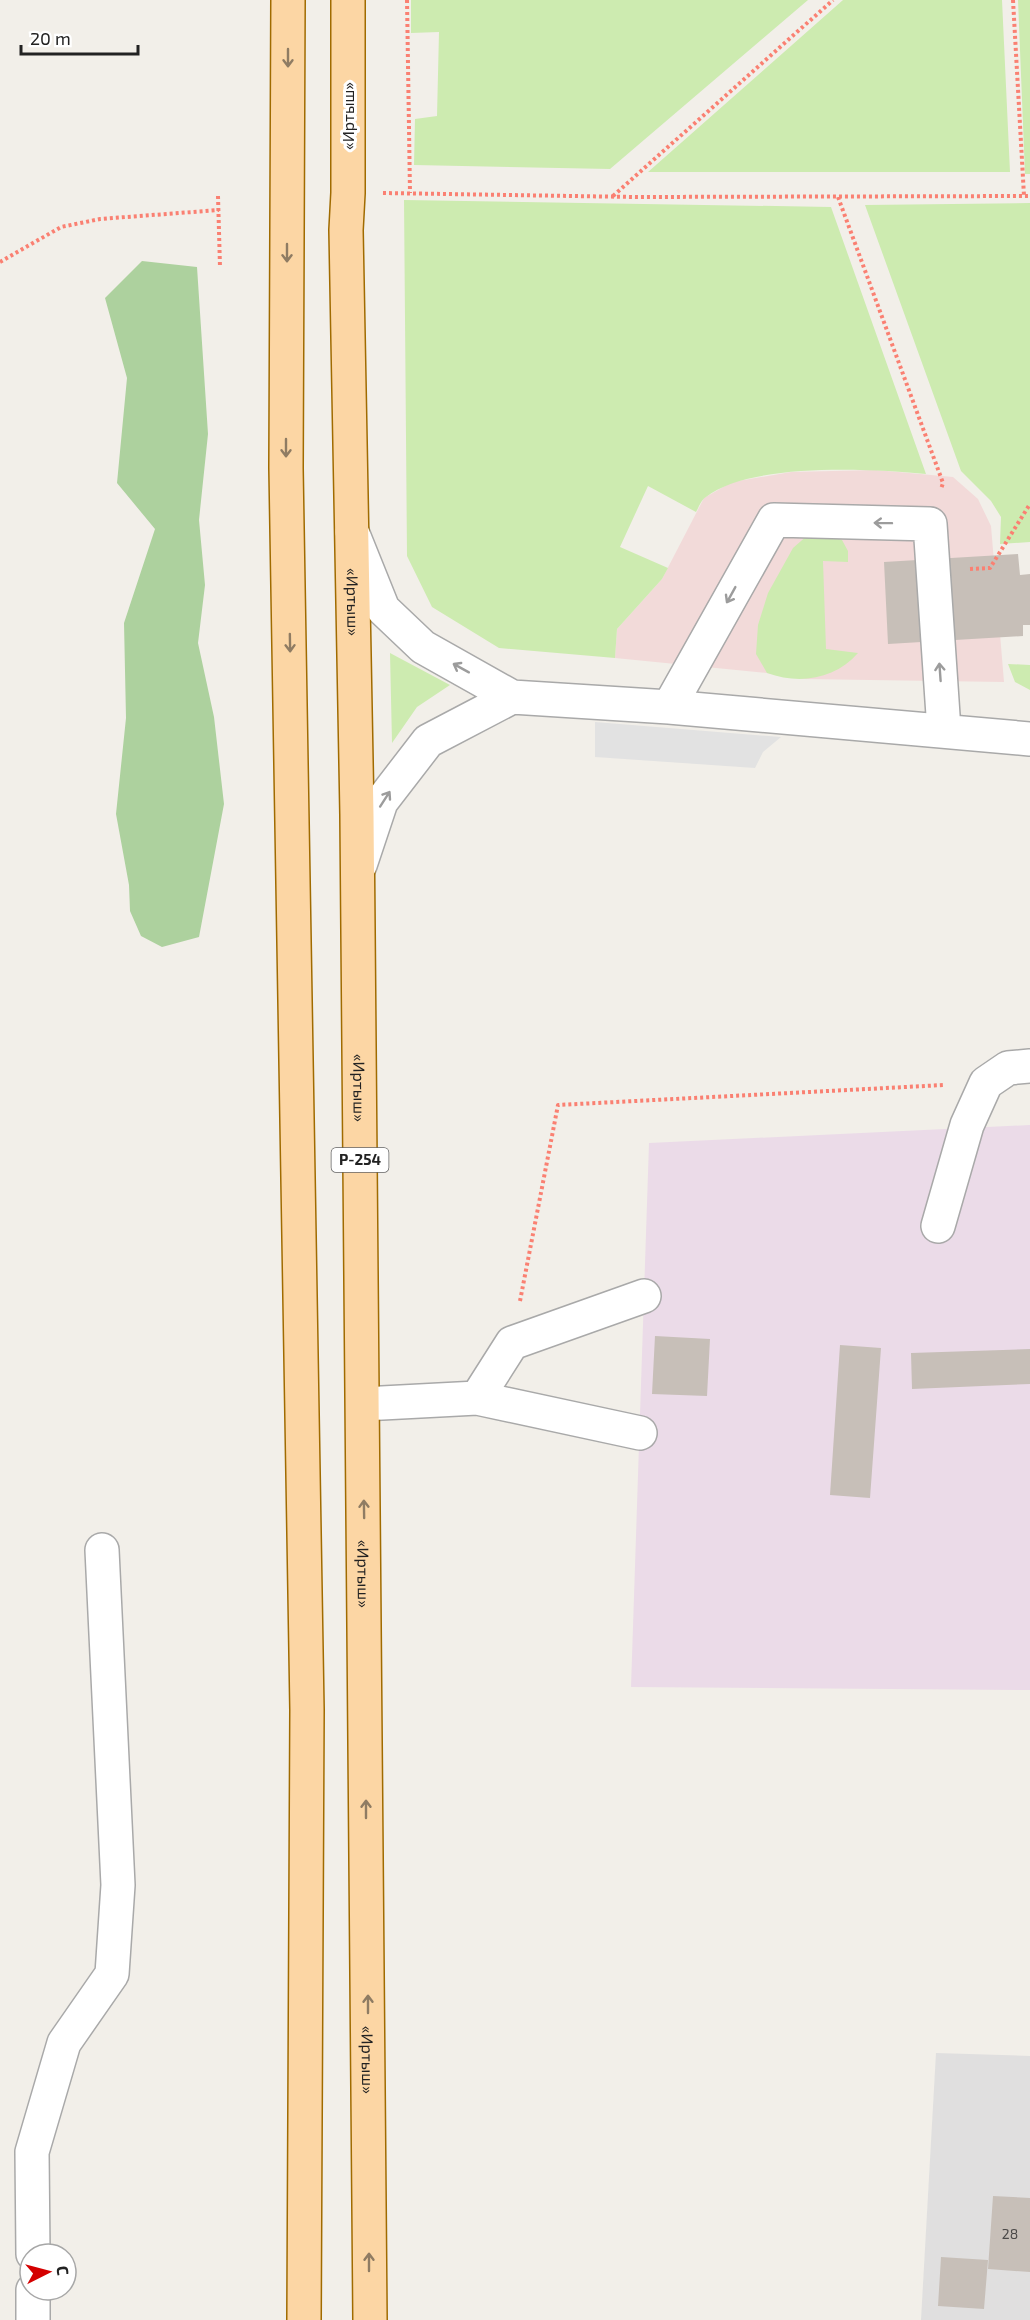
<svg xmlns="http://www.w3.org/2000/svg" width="1030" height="2320" font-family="'Exo 2',sans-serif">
<rect width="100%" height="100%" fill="#f2efe9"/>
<path fill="#e0dfdf" d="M936,2053L1030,2056V2320H921Z"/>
<path fill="#f2dad9" d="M876,470L953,477L978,499L991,526L1004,682L803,679L767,673L615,658L617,629L662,579L704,498L732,482L791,472Z"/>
<path fill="#ebdbe8" d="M1030,1125V1690L631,1687L649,1143Z"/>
<path fill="#cdebb0" d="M411,0H808L610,169L414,165L415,119L437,116L439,32L411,33Z
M843,0H1002L1010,172H648Z
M1018,0H1030V174H1025Z
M404,200L831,207L926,474C872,469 750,462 706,497C701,500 699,507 696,512L648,486L620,547L668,568L662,579L617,629L615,658L499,648L432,607L407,556Z
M1030,203V542L1000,544L1001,517L991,501L961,471L865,205Z
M809,534H824L842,540L848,551V562L823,561L826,649L858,653C835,679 800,685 767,673L756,654L758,625L768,593L793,548Z
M390,653L450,685L417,707L392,743Z
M1008,664L1030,665V690L1015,682Z"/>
<path fill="#add19e" d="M142,261L197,267L208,434L199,520L205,585L198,643L214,717L224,804L199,937L162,947L141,936L130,911L129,885L116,814L126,718L124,623L155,529L117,483L127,378L105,298Z"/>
<path fill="#e2e2e2" d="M595,722L781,737L763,752L755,768L595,757Z"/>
<path fill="#c7bfb8" d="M1018,554L1020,575L1030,574V625H1023V636L888,644L884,562Z
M655,1336L710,1339L707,1396L652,1394Z
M840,1345L881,1348L870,1498L830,1495Z
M1030,1349V1384L912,1389L911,1353Z
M993,2196L1030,2198V2272L988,2269Z
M941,2257L988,2260L984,2309L938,2306Z"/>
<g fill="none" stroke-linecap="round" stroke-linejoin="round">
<defs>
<path id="minor" d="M352,532L383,609L423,647L512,697L669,707L1030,739
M669,707L774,520L930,524L944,730
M360,865L381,802L428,741L512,697
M938,1226L967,1125L986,1083L1008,1068L1030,1066
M477,1398L512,1343L644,1296
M363,1404L477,1398L640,1433
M33,2254L32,2152L64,2043L112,1974L118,1885L102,1550
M33,2290V2320"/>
<g id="major">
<path d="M288,0L286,468L307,1710L304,2320"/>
<path id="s1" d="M348,0V193L346,230L357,815L370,2320"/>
</g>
</defs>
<use href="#minor" stroke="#a9a9a9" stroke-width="36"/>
<use href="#major" stroke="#a06b00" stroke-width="36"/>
<path stroke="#fa8072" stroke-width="4" stroke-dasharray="3 3" stroke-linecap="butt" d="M407,0L410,193
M1013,0L1024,196
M383,193L635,197L1030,196
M218,196L220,267
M613,196L833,0
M838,197L943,483L941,489
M0,262L61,227L100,219L219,210
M970,569L990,568L1030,504
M520,1301L558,1105L944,1085"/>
<use href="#minor" stroke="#fff" stroke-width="33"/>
<use href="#major" stroke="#fcd6a4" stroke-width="33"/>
</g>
<defs><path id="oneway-shaft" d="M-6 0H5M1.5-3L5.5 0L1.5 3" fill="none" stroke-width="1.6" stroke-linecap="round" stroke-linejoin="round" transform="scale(1.5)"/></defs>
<g stroke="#8f7c63">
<use href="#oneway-shaft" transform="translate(288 58) rotate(90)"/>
<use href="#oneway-shaft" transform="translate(287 253) rotate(90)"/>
<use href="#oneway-shaft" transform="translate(286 448) rotate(90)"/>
<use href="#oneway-shaft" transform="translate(290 643) rotate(89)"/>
<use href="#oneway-shaft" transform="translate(364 1509) rotate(-91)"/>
<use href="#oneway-shaft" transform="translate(366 1809) rotate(-90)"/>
<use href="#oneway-shaft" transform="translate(368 2004) rotate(-90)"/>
<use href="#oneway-shaft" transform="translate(369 2262) rotate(-90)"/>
</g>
<g stroke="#9c9c9c">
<use href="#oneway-shaft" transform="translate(883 523) rotate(-179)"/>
<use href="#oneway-shaft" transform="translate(731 595) rotate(119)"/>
<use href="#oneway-shaft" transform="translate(461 668) rotate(-151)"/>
<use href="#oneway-shaft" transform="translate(940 672) rotate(-94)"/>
<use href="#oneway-shaft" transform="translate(385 799) rotate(-57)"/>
</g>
<g text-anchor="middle" stroke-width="6" stroke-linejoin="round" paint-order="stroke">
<g font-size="14" fill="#4b4948">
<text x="1010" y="2239">28</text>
</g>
<rect fill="#fff" stroke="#646464" stroke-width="1.5" x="331.5" y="1148" width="57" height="24" rx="4.5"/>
<g font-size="15" font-weight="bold" fill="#222">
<text x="360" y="1165">Р-254</text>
</g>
<g font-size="16" fill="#222" stroke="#fff">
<text transform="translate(348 116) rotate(-90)" y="6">«Иртыш»</text>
<text dy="6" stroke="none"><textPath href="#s1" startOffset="602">«Иртыш»</textPath></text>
<text dy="6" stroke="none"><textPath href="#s1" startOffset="1088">«Иртыш»</textPath></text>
<text dy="6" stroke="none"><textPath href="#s1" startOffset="1574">«Иртыш»</textPath></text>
<text dy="6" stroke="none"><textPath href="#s1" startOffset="2060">«Иртыш»</textPath></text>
</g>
</g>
<g transform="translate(48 2272) rotate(84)"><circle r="28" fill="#ffffff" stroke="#a7a7a7" stroke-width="1.5"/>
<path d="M0-4.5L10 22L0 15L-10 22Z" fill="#d40000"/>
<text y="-9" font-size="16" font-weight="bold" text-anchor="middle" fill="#222222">С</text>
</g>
<path d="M21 45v9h117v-9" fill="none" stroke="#222222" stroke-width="3"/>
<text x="30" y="45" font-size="18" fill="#222222" stroke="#ffffff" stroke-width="4.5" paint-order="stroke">20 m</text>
</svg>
